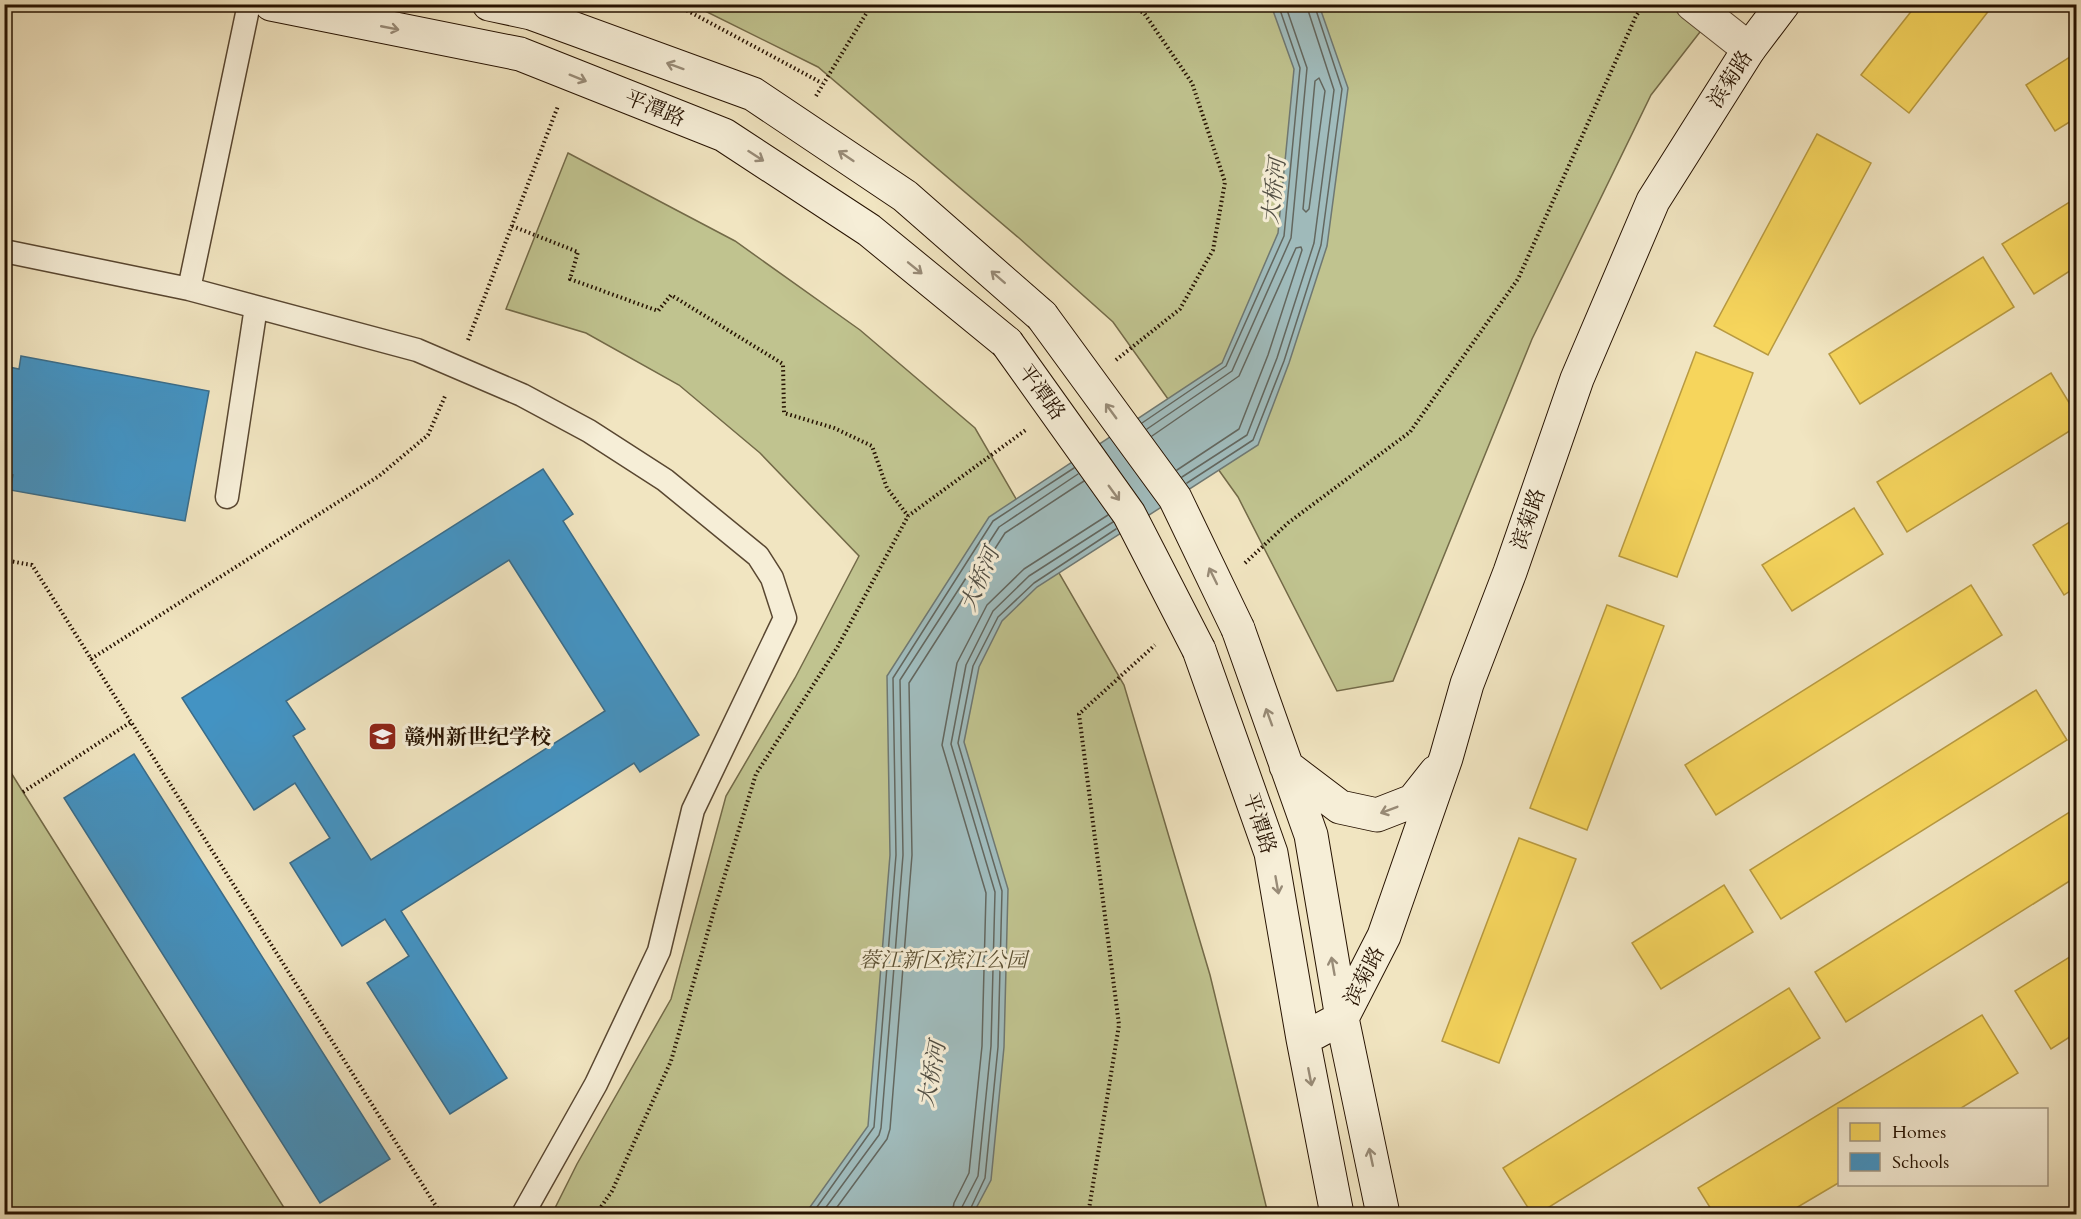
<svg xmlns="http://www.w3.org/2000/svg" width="2081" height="1219" font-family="Cardo,'Noto Serif SC',serif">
<rect width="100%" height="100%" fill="#f1e5c1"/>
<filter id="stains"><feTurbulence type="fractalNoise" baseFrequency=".00333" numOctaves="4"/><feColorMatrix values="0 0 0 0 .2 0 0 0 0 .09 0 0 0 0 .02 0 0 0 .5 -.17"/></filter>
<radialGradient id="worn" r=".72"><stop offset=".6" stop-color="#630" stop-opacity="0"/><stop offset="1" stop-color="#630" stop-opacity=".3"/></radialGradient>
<path fill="#c0c38f" stroke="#736a48" stroke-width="1.5" d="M693,5H1721L1651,95L1532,339L1393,681L1337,691L1238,497L1113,322L1019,238L818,67Z
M568,153L735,241L860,330L975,428L1124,685L1210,975L1268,1214H552L577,1164L671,999L726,796L795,678L859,556L760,453L679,385L586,333L506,309Z
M5,763L23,792L288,1214H5Z"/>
<path fill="#a0bcbd" stroke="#6f7872" stroke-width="1.5" d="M1271,5H1319L1348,88L1327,246L1289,363L1258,445L1037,587L1002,621L979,667L964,742L1008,889L1004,1047L991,1180L973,1214H805L868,1126L890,855L887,676L989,517L1222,363L1278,233L1294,69Z"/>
<path fill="#f6d55c" stroke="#b89a41" stroke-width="1.5" d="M1917,4H1994L1909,113L1861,75Z
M2076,53V118L2055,131L2026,85Z
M1817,134L1871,163L1768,355L1714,326Z
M2076,198V267L2034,294L2002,244Z
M1983,257L2014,307L1860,404L1829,354Z
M1696,352L1753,373L1677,577L1619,556Z
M2051,373L2076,414V427L1907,532L1877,482Z
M1854,508L1883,554L1792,611L1762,565Z
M2076,518V587L2064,595L2033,545Z
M1971,585L2002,635L1716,815L1685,765Z
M1607,605L1664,626L1587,830L1530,808Z
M2036,690L2067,740L1781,919L1750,870Z
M2076,808V877L1846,1022L1815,972Z
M1519,838L1576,859L1499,1063L1442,1041Z
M1724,885L1753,932L1661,989L1632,943Z
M2076,953V1033L2051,1049L2015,991Z
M1789,988L1820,1038L1538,1214H1532L1503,1168Z
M1982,1015L2018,1073L1958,1110H1840V1182L1786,1214H1714L1698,1188Z"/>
<path fill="#4393c3" stroke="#3a6c89" stroke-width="1.5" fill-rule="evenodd" d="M21,356L209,391L185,521L10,490L13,475L4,474V366L19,369Z
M543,469L573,514L563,521L699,735L640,772L634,763L401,911L507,1078L450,1114L367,983L409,956L385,919L342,946L290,863L330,838L295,783L254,810L182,698ZM509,560L605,711L371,860L293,736L305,729L286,701Z
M134,754L390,1159L320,1203L64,798Z"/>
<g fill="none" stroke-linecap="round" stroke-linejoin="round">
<path stroke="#63675f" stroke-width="1.5" d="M1319,78L1325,91L1309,209L1306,212L1303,209L1315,81Z
M1142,423L1226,366L1284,236L1300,68L1278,4
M1147,429L1232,371L1291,238L1307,68L1285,4
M1152,436L1239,376L1296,248L1301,247L1302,250L1268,355L1239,429L1177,470
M1182,477L1247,435L1277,358L1314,243L1334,90L1306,4
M1187,483L1253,440L1284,361L1321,245L1342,89L1314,4
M812,1214L874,1127L896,855L893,678L993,521L1074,468
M821,1214L879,1135L881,1128L903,855L900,680L999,527L1078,474
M832,1214L887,1139L890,1129L912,855L909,683L1005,533L1084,481
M952,1214L954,1203L969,1173L982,1046L986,893L942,745L957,663L987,605L1024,569L1108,515
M961,1214L962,1207L978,1176L991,1046L995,892L951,744L966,665L993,611L1029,576L1113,522
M968,1214L985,1178L998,1047L1002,891L958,743L973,666L998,617L1034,583L1116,529"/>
<defs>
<path id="lane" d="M4,251L189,289L249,4
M189,289L417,350L522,395L589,431L665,480L758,556L772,578L785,618L693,810L659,951L596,1084L523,1214
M227,497L256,307"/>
<path id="street" d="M1692,4L1749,49"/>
<path id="secondary" d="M271,4L520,54L724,135L869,230L1007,343
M489,4L531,13L753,94L905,196L1042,316
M1238,629L1311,835L1342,1018L1383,1214
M1199,650L1271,853L1303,1039L1337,1214
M1286,766L1340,807L1377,815L1413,801L1436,772
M1303,1039L1342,1018L1384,936L1446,758L1467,684L1510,572L1577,379L1653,201L1749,49L1783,4"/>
</defs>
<use href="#lane" stroke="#594731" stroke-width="25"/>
<use href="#street" stroke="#594731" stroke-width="35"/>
<use href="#secondary" stroke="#261201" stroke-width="35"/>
<path stroke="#261201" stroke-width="4" stroke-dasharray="1.5 3" stroke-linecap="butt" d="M675,4L822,83
M816,96L872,4
M512,226L578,252L570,279L658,311L671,295L783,364L784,413L834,428L872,446L887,488L908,516
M468,340L558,106
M1116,360L1180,309L1213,250L1225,182L1192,83L1144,13L1127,4
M4,560L32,565L441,1214
M1245,563L1288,523L1410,432L1518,279L1636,16L1644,4
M91,659L379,476L428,435L446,394
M23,792L131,722
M596,1214L612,1191L671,1061L715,907L756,774L837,648L908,516L1027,429
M1091,1214L1089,1209L1119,1025L1079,714L1155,645"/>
<use href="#lane" stroke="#f6eed7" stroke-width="22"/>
<use href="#street" stroke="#f6eed7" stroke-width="33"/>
<use href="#secondary" stroke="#f6eed7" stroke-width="33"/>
<defs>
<path id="secondary-bridge" d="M1042,316L1175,498L1238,629
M1007,343L1129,514L1199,650"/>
</defs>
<use href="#secondary-bridge" stroke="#261201" stroke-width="35" stroke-linecap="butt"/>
<use href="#secondary-bridge" stroke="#f6eed7" stroke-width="33"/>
</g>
<defs><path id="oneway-shaft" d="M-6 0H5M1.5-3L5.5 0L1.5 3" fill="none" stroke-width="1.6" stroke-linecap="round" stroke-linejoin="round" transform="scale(1.5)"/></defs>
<g stroke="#988b77">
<use href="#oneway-shaft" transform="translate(390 28) rotate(11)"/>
<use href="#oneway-shaft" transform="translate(675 66) rotate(-160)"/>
<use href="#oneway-shaft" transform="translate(578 78) rotate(22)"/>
<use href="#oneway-shaft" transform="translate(756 156) rotate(33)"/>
<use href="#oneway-shaft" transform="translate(846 156) rotate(-146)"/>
<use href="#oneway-shaft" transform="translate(915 268) rotate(39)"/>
<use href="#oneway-shaft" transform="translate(998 277) rotate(-139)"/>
<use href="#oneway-shaft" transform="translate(1111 411) rotate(-126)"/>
<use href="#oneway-shaft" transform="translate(1114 493) rotate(54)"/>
<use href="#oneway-shaft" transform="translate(1213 576) rotate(-116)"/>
<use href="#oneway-shaft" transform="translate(1269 717) rotate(-110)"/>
<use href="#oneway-shaft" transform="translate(1389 810) rotate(159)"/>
<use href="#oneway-shaft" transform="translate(1277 885) rotate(80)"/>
<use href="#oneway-shaft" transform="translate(1333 966) rotate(-100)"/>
<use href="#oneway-shaft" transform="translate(1310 1077) rotate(79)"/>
<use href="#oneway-shaft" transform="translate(1371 1157) rotate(-102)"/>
</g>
<defs>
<symbol id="school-square" viewBox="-11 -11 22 22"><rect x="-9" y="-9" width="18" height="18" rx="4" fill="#8f2418" stroke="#f6eed7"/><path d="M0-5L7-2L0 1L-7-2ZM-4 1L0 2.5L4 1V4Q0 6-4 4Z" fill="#fff"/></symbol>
</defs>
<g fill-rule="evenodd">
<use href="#school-square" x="366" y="720" width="33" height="33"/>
</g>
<g text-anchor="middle" stroke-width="6" stroke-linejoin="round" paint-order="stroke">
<g font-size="21" fill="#261201" stroke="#f6eed7">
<text transform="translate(1730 79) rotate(-57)" y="7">滨菊路</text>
<text transform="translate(655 108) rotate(22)" y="7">平潭路</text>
<text transform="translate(1042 392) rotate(54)" y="7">平潭路</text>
<text transform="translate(1528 519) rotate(-71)" y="7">滨菊路</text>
<text transform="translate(1260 823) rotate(72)" y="7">平潭路</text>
<text transform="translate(1364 976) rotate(-63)" y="7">滨菊路</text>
</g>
<g font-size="21" font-weight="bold" fill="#261201" stroke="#f6eed7" text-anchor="start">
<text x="404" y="744">赣州新世纪学校</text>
</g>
<g font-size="21" font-style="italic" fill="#5c5033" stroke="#f6eed7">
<text x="943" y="967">蓉江新区滨江公园</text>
</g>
<g font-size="22" font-style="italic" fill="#514e43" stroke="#f6eed7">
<text transform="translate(1273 191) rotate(-83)" y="8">大桥河</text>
<text transform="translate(979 579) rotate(-67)" y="8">大桥河</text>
<text transform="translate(931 1074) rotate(-79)" y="8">大桥河</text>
</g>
</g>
<rect width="2081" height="1219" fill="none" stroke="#f1e5c1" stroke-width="24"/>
<rect x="6" y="6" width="2069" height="1207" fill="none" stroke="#261201" stroke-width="3"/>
<rect x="12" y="12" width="2057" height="1195" fill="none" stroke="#261201" stroke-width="1.5"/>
<rect x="1838" y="1108" width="210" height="78" fill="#f6eed7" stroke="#a39681" stroke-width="1.5"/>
<rect x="1850" y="1123" width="30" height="18" fill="#f6d55c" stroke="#a39681" stroke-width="1.5"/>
<text x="1892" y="1138" font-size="18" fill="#261201">Homes</text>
<rect x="1850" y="1153" width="30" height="18" fill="#4393c3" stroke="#a39681" stroke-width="1.5"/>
<text x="1892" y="1168" font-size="18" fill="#261201">Schools</text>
<rect width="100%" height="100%" filter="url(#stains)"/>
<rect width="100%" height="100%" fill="url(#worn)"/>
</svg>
